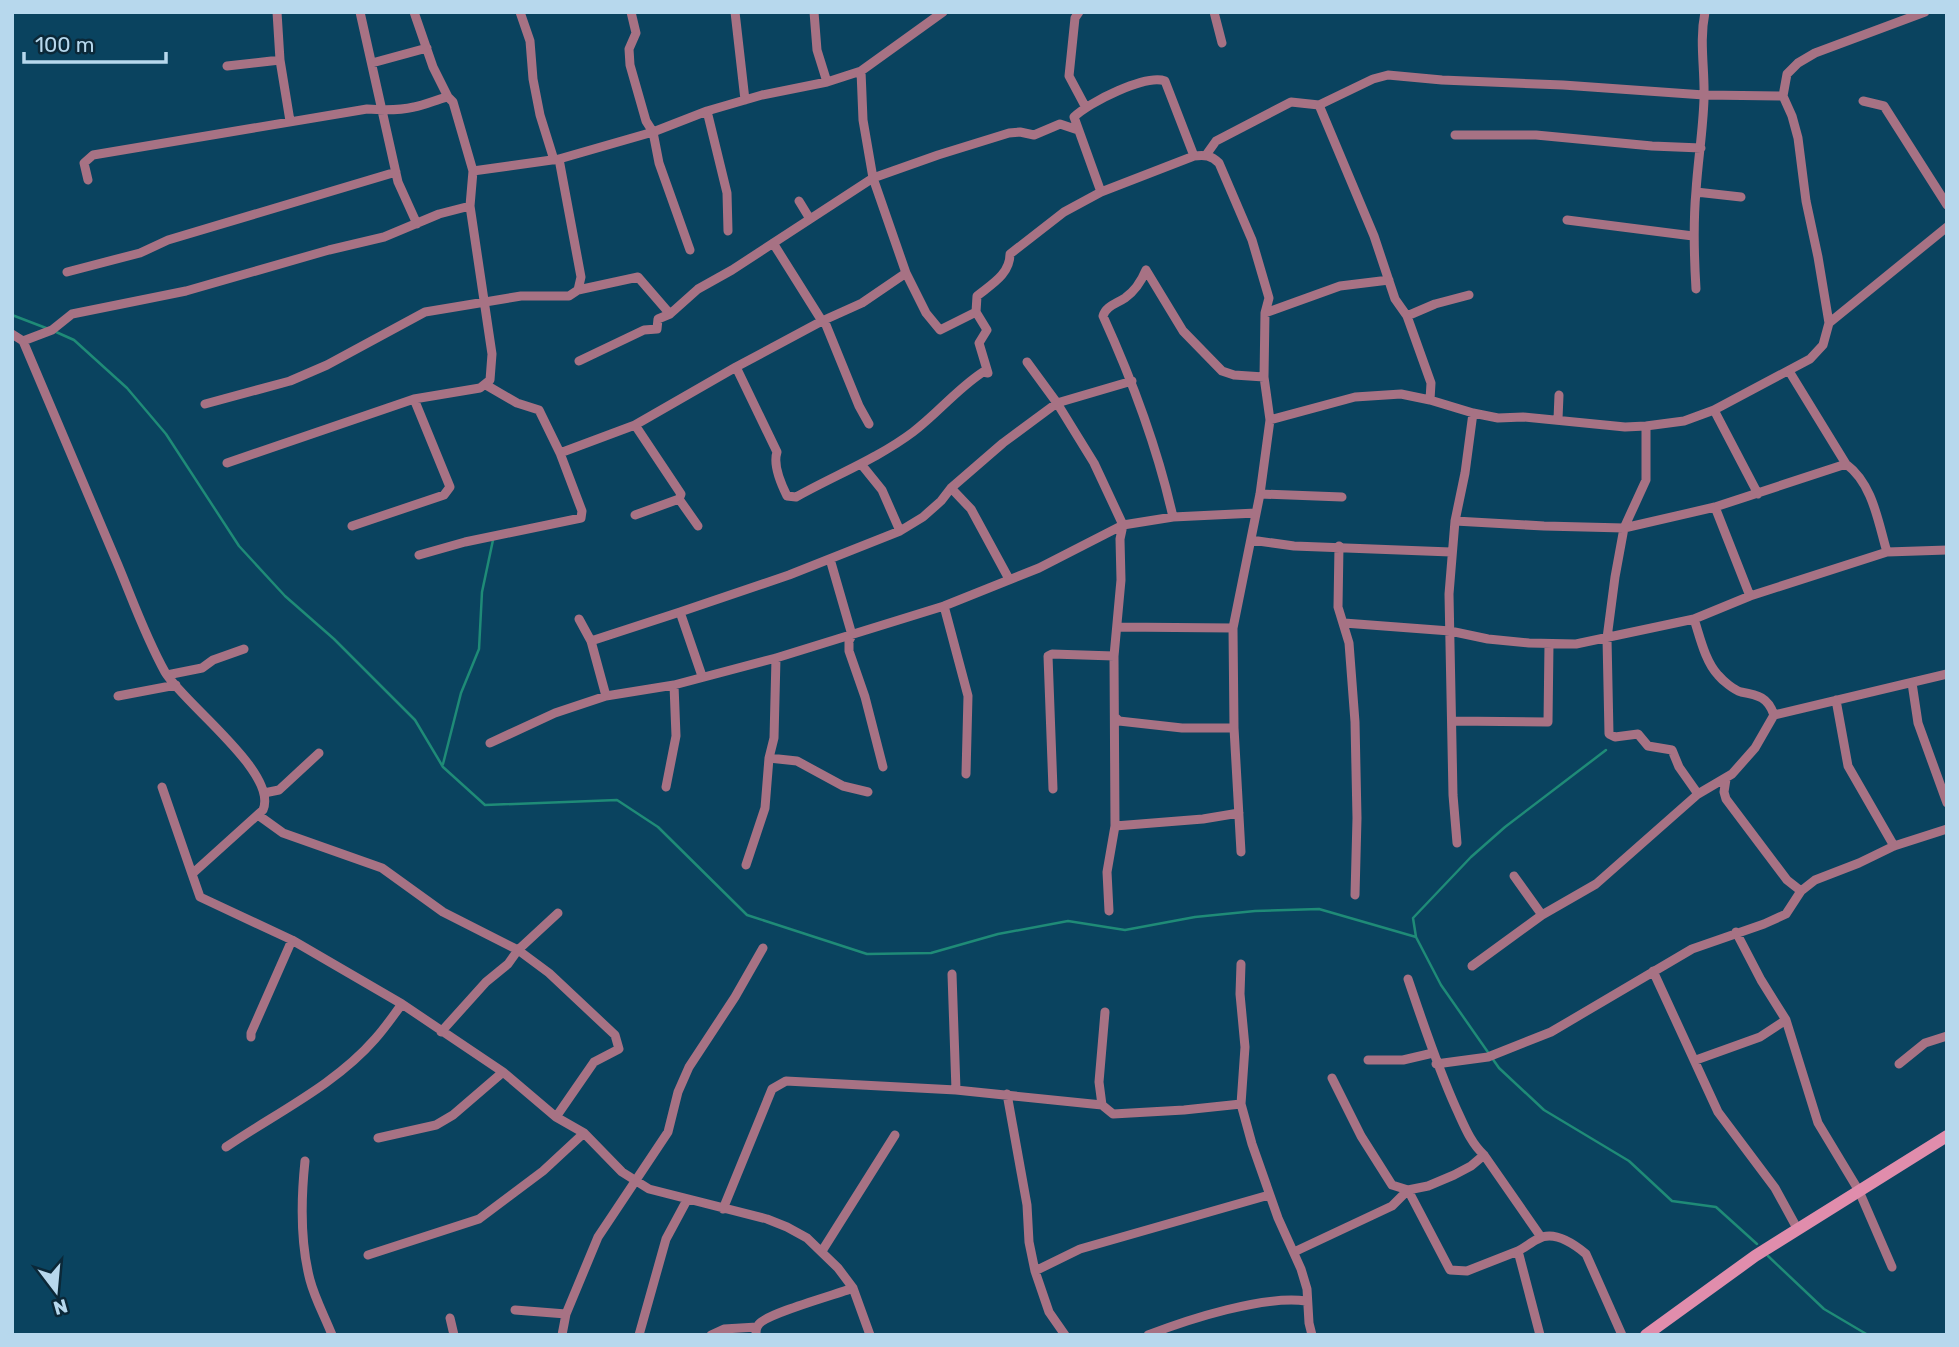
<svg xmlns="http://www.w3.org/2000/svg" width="1959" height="1347" font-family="Rubik,sans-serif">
<rect width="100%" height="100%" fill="#0a435f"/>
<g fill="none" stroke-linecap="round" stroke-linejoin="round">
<path stroke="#1f8b77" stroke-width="2.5" d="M12,315L46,328
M56,332L74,340L127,388L166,434L239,546L285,596L334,639L415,720L443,767L485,805L617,800L658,827L747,915L867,954L931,953L998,934L1068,921L1125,930L1195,917L1255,911L1319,909L1416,937L1441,985L1499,1068L1544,1110L1629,1161L1672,1201L1716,1207L1757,1244
M443,764L461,693L479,649L482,592L493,540
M1416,937L1413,918L1471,857L1505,827L1606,750
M1768,1256L1824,1309L1868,1335"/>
<path stroke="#a77284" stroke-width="9" d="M277,12L280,60L290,121
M360,12L398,182L417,224
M414,12L433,67L448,97
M520,12L530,41L533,79L540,115L554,160
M631,12L636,33L629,49L630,65L646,121L653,132L659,163L690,250
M735,12L745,100
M814,12L817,50L827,82
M1079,12L1075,18L1069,76L1085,106
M1214,12L1222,43
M372,63L427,48
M227,66L280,60
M861,71L863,120L873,178L906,273L926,313L940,330L976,312
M1863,101L1884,106L1947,205
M707,111L727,193L728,231
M1455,135H1536L1652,146L1701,148
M1206,155L1216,141L1291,102L1319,105
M473,171L559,159L653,132L707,111L762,95L827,82L861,71L943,12
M88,180L84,163L93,155L367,109C380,110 401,110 414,107C426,105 437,99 448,97L453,102L473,171L470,206L492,354L490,380L480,388L414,399L227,463
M1101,192L1074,117C1089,102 1146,74 1165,81L1194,156
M1696,192L1741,197
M799,201L810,219
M1567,220L1693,236
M773,243L822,321
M1146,270C1141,282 1135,291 1125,298C1116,304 1106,306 1103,316C1133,382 1157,446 1173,517
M1146,270L1183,331L1222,371L1234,375L1264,377
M67,272L140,253L168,240L396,172
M1696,289C1694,256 1693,224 1696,191C1698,160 1703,130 1704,99C1705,69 1699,42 1705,12
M578,290L638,277L670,314
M1265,313L1340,286L1389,280
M1407,316L1435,304L1469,295
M824,320L859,406L869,424
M1829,323L1947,227
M12,334L23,341C55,415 86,491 118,565C133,601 146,638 165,672C183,703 279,773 263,810L192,874L200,897L292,940L402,1004L503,1072L556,1117L584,1133L622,1172L649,1189L767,1219L787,1227L807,1238L838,1268L853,1288L870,1335
M23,341L52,330L72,314L186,291L329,250L384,237L439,214L470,206
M579,361L644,330L657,329L658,319L670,314L698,289L732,270L873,178L938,155L1009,133L1020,132L1034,135L1060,124L1078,130
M1027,362L1057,403L1094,463L1123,525L1120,539L1121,580L1114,656L1115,826L1107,872L1109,911
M736,367L777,452C773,464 781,484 787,496L796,497C835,475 877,459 913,432C938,413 957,389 983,372L988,373L979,343L987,330L976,312L977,296C992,284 1010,274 1010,254L1064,212L1101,192L1194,156C1205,155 1211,155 1219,163L1252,240L1269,298L1265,313L1264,377L1270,420L1260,494L1233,628L1234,728L1241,852
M1789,371L1846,464C1873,484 1878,522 1887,552
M486,385L517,403L539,410L560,453
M1430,400L1431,383L1407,316L1395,299L1374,236L1319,105L1373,79L1388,75L1442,80L1563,85L1704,95L1783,96
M205,404L290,381L327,365L425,312L521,296H569L578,290L581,277L559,159
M1714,410L1758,494
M1558,419L1559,395
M1270,420L1355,397L1401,394L1430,400L1473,413L1498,418L1523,417L1625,427L1646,426L1684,421L1714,410L1810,359L1823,345L1829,323L1818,257L1806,201L1798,138L1792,116L1783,96L1787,74L1798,63L1815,53L1925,12
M635,425L681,494L679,499L635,515
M1646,426V480L1624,528L1615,577L1607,638L1609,734L1615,737L1638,734L1648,746L1672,750L1679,767L1698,794
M861,464L882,490L900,531
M951,488L971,509L1009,579
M1260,494L1342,497
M679,499L698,526
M1715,507L1750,596
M1455,521L1544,526L1624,528L1715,507L1846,464
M352,526L444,495L450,487L414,399
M1251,540L1294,546L1451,552
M1339,546L1338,607L1349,643L1355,722L1357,818L1355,895
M419,555L465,542L581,518L582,511L560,453L635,425L736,367L822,321L862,303L906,273
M830,559L852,635L849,641V651L865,697L883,767
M944,606L968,696L966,774
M680,612L789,575L900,531L923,517L941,501L951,488L1003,443L1057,403L1132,381
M579,619L591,641L606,696
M1694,619C1700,637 1705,661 1718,675C1723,681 1734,690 1741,692C1758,695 1768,697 1774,715
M1344,623L1450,631L1488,639L1529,643L1576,644L1694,619L1750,596L1887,552L1947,550
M1117,627L1233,628
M591,641L680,612L702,676
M167,675L202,668L213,660L244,649
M1912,683L1918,723L1947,803
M118,696L176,685
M1836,700L1848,766L1894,846
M1116,718L1119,721L1182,728H1234
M1453,721L1548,722L1549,644
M490,743L555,713L606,696L674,685L776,658L944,606L1039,568L1123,525L1173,517L1256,513
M769,758L797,761L843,786L868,792
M1726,779L1724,792L1726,799L1787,880L1801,891
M162,787L192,874
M666,787L676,736L674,685
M1053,789L1048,656L1052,654L1114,656
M264,793L279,790L319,753
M258,815L283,833L382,868L443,912L518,950L508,964L486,982L441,1032
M1115,826L1203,819L1239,813
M1457,843L1453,795L1449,594L1455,521L1465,473L1473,413
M746,865L765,808L769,758L774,738L776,658
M1514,876L1542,915
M1736,932L1761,980L1786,1020L1818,1123L1859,1191L1892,1267
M1241,964L1240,994L1245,1047L1241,1104L1252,1144L1278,1218L1301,1269L1307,1289L1309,1323L1312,1335
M1472,966L1542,915L1596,884L1698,794L1732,774L1755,748L1774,715L1947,674
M1653,971L1718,1112L1775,1188L1798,1230
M952,974L956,1090
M1408,979C1423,1023 1437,1066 1456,1108C1464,1125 1470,1142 1484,1155L1541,1237
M251,1037V1033L292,940
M1368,1060H1403L1433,1053
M1696,1060L1760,1037L1786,1020
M1436,1064L1488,1057L1551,1032L1692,949L1764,924L1786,914L1801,891L1815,880L1859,863L1894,846L1947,829
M1899,1064L1925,1043L1947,1036
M1332,1078L1361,1136L1392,1185L1408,1190L1450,1270L1467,1271L1518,1251
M1007,1094L1027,1205L1029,1242L1035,1271L1049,1312L1065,1335
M1102,1105L1099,1082L1105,1012
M556,1117L594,1062L619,1049L615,1035L549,973L518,950L558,913
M378,1138L436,1125L453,1115L503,1072
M226,1147C276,1113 335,1085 375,1039C385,1028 393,1016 402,1004
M305,1161C301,1199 300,1242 310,1280C315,1299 325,1317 332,1335
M723,1209L772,1089L786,1081L956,1090L1102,1105L1113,1114L1184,1110L1241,1104
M822,1251L895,1135
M1294,1252L1392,1206L1408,1190L1428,1186L1454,1175L1471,1166L1484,1155
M368,1255L479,1219L543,1171L584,1133
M1035,1271L1080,1249L1269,1195
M515,1310L566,1314
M450,1318L454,1335
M562,1335L566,1314L598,1237L668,1132L678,1092L689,1067L735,997L763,948
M639,1335L666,1239L687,1200
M711,1335L724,1329L757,1327
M756,1335C756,1330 756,1328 759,1324C768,1313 835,1295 853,1288
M1148,1335C1189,1319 1264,1295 1306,1301
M1540,1335L1518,1251C1526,1247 1531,1242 1538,1239C1554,1230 1574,1244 1586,1254L1622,1335"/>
<path stroke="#e08dac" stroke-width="12" d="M1646,1335L1755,1256L1947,1136"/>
</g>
<rect width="1959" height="1347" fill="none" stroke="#b7d8ed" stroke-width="28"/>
<g transform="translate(56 1291) rotate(164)" stroke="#0b2838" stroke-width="5" paint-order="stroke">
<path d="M0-5L12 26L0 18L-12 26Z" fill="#b7d8ed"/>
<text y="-10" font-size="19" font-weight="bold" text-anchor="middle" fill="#b7d8ed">N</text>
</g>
<path d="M24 52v10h142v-10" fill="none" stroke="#b7d8ed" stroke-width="3.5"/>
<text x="35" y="52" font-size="21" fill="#b7d8ed" stroke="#0b2838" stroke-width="5" paint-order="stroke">100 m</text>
</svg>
